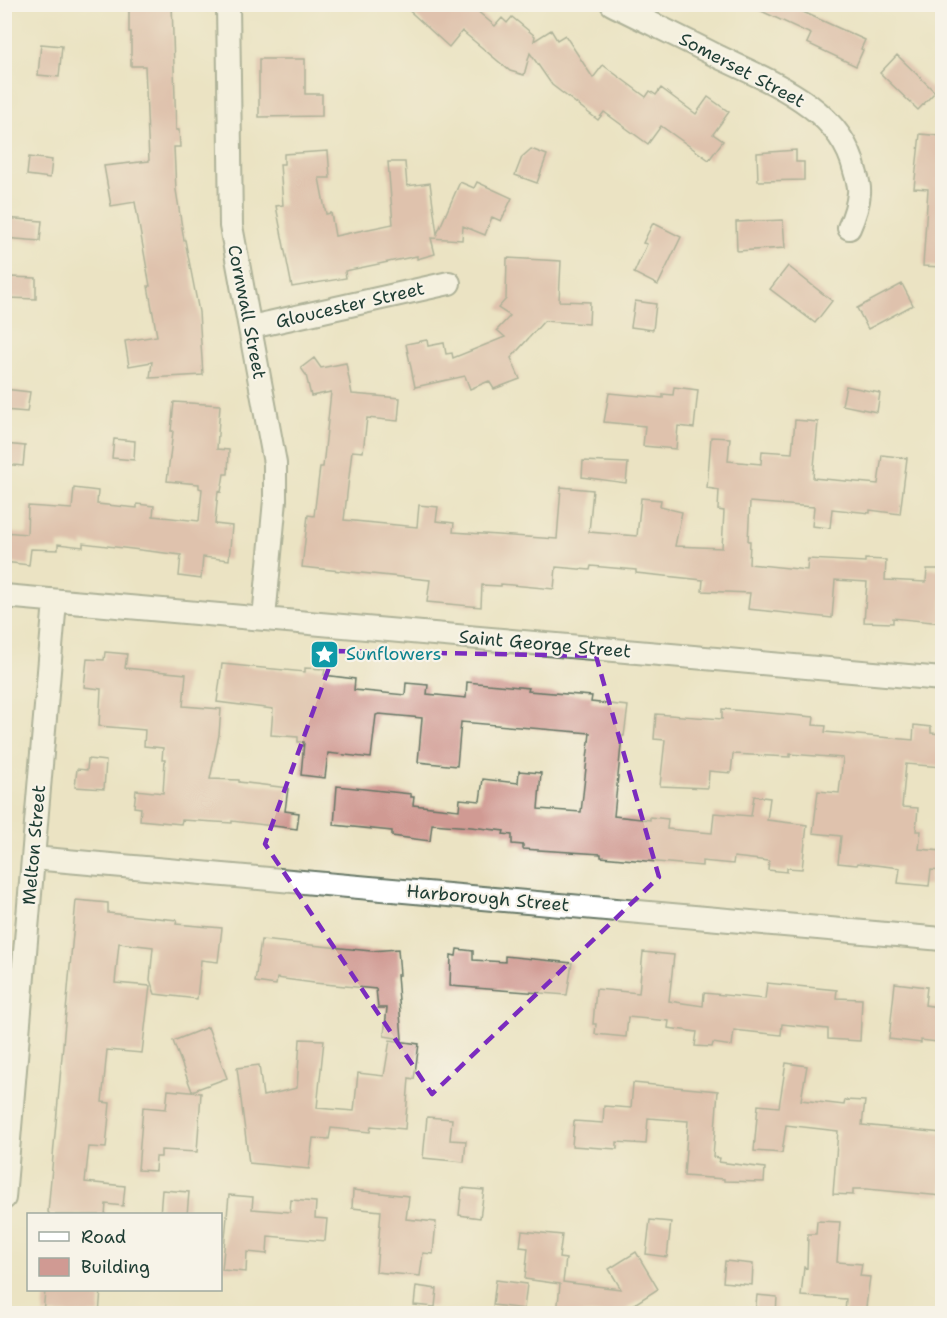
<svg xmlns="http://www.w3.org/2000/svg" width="947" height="1318" font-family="'Shantell Sans',sans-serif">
<rect width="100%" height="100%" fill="#f7f3e8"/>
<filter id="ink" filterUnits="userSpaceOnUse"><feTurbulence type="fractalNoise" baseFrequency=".0167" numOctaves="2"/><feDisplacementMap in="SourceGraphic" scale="12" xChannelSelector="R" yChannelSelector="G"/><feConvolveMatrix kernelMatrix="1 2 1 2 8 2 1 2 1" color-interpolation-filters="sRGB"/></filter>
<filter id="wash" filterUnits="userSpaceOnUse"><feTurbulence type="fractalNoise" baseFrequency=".008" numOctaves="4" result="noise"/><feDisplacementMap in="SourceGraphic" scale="24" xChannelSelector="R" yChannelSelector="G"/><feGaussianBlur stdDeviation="1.35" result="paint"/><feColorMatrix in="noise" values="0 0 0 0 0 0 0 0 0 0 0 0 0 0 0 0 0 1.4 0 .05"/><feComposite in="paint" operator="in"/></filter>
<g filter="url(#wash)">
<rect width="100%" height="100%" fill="#ebe3c3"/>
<g id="blocks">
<path fill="#d09a93" d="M129,4H172L176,130H179L180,147H174L176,190L184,240H185L199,312L203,375L150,378L152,362L129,366L125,341L157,336L148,286H150L135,202L111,206L104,166L149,161L145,66H131V32H129Z
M402,4H469L495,26L502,18L507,23L512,17L535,36L534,41L551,30L557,40L565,35L593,78L603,65L646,97L650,91L656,95L661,88L696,114L708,97L729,112L713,134L723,141L709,160L661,126L648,144L604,112L598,120L552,85L530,53L524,75L510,71L462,31L449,47Z
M746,4H804L801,11L865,40L861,49L863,50L856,66L807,43L811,34Z
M41,44L62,46L59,77L38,75Z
M897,55L935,92L918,110L880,73Z
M259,59H305V94H322V116L259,117Z
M920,134L942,136V267L923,266L928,189L914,188Z
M531,149L547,155L537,183L515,175L522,157Z
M796,150V162H804V180L758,181L757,153Z
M328,151L330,178H319L326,214L331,213L335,236L393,224L388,162H405L407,186L430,183L437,234L460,182L474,188L477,182L512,198L501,221L492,217L485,235L463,226L462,240L431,238L435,254L417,259V256L345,271L346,278L292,287L276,206L283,205L280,164H284V154Z
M29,157L52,160L50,178L27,175Z
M4,218L42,221L40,241L4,238Z
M783,220L785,248L737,251L736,222Z
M653,223L681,237L658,285L634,273L647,244L643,243Z
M507,258L561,261L559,301L590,302L589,324L544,321L511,358L520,379L494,389L489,381L470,389L465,376L415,387L406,344L427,340L428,346L444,343L446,354L452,353L453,358L505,337L497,330L510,316L498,308L506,299Z
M788,266L832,301L815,323L770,289Z
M10,277L36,278V299L9,298Z
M902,284L913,305L868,329L857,308Z
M635,301L656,304L653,330L631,327Z
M314,358L321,368L346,363L352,394L400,398L398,421L367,418L363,452L352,451L344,520L417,527L419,505L438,507L436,521L454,523L453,532L557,539L561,487L593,490L589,532L637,536L641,498L661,500L660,507L682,512L675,546L722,548L724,511L718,510L719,490L707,488L711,437L730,438L728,461L761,464L762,451L792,453L795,420L818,422L813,478L878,484L882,455L907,458L900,514L870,510V513L832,509L830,528L812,526L814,507L750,502L748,541H750L749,564L807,570L808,559L865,562V559L886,560L885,580L926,582L927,569H942V623L893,618V623L864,622L867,582L835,580L832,618L748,609L750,593L702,591L703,580L636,573V570L591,566L590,570L556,567L554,589L501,584V586L482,585L481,607L427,602L430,580L302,567L308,515L314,516L320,467H323L331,392L311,396L306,375L301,368Z
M846,386L880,393L877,412L842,405Z
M674,387L698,390L694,428L678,426L676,449L643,446L645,426L604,422L609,393L663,398V394L673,395Z
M4,389L30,392L27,412L4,410Z
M174,402L220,405L217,449L229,450L228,474H224L221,492L218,491L215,524L232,526L229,560L203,557L201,579L179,576L181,555L83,543V547L58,544V550L31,549L29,565L4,562V532L27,534L28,506L72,509L74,488L98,491L97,504L137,508V504L154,506L153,516L199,521L202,489L199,488V484L167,481L173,431H171Z
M114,439L135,441L134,460L112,458Z
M4,444L25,446L23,466L4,464Z
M583,461L628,463L626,483L582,477Z
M105,652L127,654L125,668L186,674L183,706L221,709L219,735L210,779L239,780V782L288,788L285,811L299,813L297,829L232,821V823L182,820L181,824L140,820L141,808L134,807L136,790L163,793L165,760H162L163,748L144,746L145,730L99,726L101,689L84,687L87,659L104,660Z
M222,664L305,672V668L325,669L324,675L355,679L354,690L405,695L406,683L428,685L427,694L466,698L467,682L529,688L528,691L592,696L591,702L628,706L624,736H622L614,816L650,820V817L668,819L667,829L712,833L714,813L751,816L754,796L770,798L767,820L807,825L802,869L787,868V872L768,870L769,861L734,857L733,864L702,861V866L601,857V854L523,849V845L512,844V835L503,834L504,831L471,827L432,824L430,841L392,836V831L334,825L337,786L411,794V797H414L413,805L459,810L460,799L480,801L483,779L518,783L519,771L541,773L538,809L581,812L590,733L461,722L457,766L418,762L422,718L379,714L376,715L371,758L328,753L325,778L301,775L304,742H298V737L271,735L273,709L217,702Z
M722,709L814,717L813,725L826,726L825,732L913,740L914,725L931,727V733L942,734V767L906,764L902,807L918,808L916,831H921L919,849L942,851V871L931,870L929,886L898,883L900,868L858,863L857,865L838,863L841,836L813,833L818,791L839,793L843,758L790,754V757L733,754L731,773L709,771L708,788L660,786L665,740L654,739L656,714L722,719Z
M88,759L106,761L104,789L75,787L77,769L87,770Z
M76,900L108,903V913L177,920L176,924L222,928L218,962L201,960L197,999L155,994L150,980L153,947L119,943L115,983L150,986L142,1053L107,1050L102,1102L110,1103L106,1148L89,1147L85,1182L125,1186L123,1206L106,1204L105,1215H50L48,1212Z
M261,940L371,951L398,949L400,975H397L402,1039L384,1036L387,1008H378L376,989L314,983L277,978L276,985L255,982Z
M457,949L473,951V960L505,962V956L572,963L567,995L450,986L451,955L456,956Z
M643,952L674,955L669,1001L703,1006L704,993L765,999L767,983L837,990L836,998L862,999L860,1041L828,1039V1029L782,1024L781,1035L734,1030L732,1046L713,1043L712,1047L695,1046L697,1032L668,1028L669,1021L628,1017L626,1037L595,1034L596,1024H593L596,989L639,993Z
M895,983L927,987L925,1005L938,1007L937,1017H939L937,1042L921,1040V1043L889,1039Z
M208,1027L227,1078L192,1091L173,1041Z
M300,1039L324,1040L317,1108L354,1111L358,1073L384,1076L390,1040L419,1044L414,1079L409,1078L405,1129L371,1126L370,1132L331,1128L329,1139L313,1138L309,1169L249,1163L237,1068L259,1065L263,1096L297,1088Z
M786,1063L807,1066L801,1100L844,1105L845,1100L865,1101L862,1125L942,1133V1196L867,1189H853V1195L833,1194L838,1131L786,1125L782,1153L754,1151L758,1105L779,1107Z
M633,1083L718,1091L713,1157L720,1158L719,1162L765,1168L764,1182L724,1181V1179L684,1176L688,1121L648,1118L646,1144L617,1142V1149L572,1146L574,1121L603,1123L604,1106L631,1108Z
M168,1090L201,1093L197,1152L161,1150V1157H156L155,1171L138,1170L143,1107L166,1109Z
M427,1117L452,1119L450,1140L466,1141L464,1162L423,1158Z
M462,1188L484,1190L480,1218L459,1215Z
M162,1190L189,1192L187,1215H160Z
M353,1190L409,1196L406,1219L436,1222L433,1254L423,1253L420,1276L376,1272L381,1211L352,1208Z
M229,1195L253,1197L252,1209L290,1212L291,1200L316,1202L315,1218L327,1219L325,1241L268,1236L267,1254L247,1252L246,1272L222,1270Z
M650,1220L671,1222L667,1257L646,1254Z
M817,1221L840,1222L837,1262L862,1264L860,1276L870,1277L865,1314H845L846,1299L801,1296L804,1267L807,1268L808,1234H816Z
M522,1231L562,1235L559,1258L566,1259L563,1282L621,1289L609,1269L636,1252L658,1289L619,1314H557L560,1284L525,1279L528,1248L520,1247Z
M725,1261L753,1264L752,1285L723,1282Z
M496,1280L527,1284L524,1309L493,1305Z
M416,1286L437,1289L435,1307L414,1305Z
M45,1290H101L99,1314H43Z
M757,1295L777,1297L776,1314H755Z"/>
</g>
</g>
<g filter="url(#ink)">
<use href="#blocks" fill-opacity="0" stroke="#676" stroke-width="1.5"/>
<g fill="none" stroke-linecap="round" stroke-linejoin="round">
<defs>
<path id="minor" d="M228,4L231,226L275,463V500L264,618
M612,4C648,22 684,39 719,57C771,82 841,108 855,171C857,178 860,186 859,193C858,206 854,217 849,228
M251,327L449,283
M4,596L942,679
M33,858L942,939
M4,1198L55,601"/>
</defs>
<use href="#minor" stroke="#676" stroke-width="26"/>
<use href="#minor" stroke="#fff" stroke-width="22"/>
</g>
</g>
<path d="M0 0H947V1318H0ZM335,651L596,656L659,877L432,1094L265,844Z" fill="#ebe3c3" fill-opacity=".55" fill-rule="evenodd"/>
<path fill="none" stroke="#7b2cbf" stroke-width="4.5" stroke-dasharray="12 8" stroke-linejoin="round" d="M335,651L596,656L659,877L432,1094L265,844Z"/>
<defs>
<symbol id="sight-square" viewBox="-11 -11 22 22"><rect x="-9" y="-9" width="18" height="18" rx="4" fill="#0f9aa8" stroke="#f7f3e8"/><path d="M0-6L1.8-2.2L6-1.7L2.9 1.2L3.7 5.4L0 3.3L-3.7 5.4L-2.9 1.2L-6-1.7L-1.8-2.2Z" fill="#fff"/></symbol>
</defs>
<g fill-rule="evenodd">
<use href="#sight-square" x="308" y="638" width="33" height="33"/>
</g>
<g text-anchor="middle" stroke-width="4.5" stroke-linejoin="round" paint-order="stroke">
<g font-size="18" fill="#1f3d34" stroke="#f7f3e8">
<text transform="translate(742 70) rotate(28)" y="6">Somerset Street</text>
<text transform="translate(350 305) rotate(-13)" y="6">Gloucester Street</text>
<text transform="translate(247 312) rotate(79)" y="6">Cornwall Street</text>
<text transform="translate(545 644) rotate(5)" y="6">Saint George Street</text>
<text transform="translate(34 845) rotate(-85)" y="6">Melton Street</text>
<text transform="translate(488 898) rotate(5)" y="6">Harborough Street</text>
</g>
<g font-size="18" fill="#0d838f" stroke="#f7f3e8" text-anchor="start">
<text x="346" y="660">Sunflowers</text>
</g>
</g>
<rect width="947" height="1318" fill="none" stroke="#f7f3e8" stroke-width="24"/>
<rect x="27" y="1213" width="195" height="78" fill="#f7f3e8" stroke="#a1aaa0" stroke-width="1.5"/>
<rect x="39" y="1232" width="30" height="9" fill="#ffffff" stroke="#a1aaa0" stroke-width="1.5"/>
<text x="81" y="1243" font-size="18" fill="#1f3d34">Road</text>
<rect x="39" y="1258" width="30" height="18" fill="#d09a93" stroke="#a1aaa0" stroke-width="1.5"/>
<text x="81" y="1273" font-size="18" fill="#1f3d34">Building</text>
</svg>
